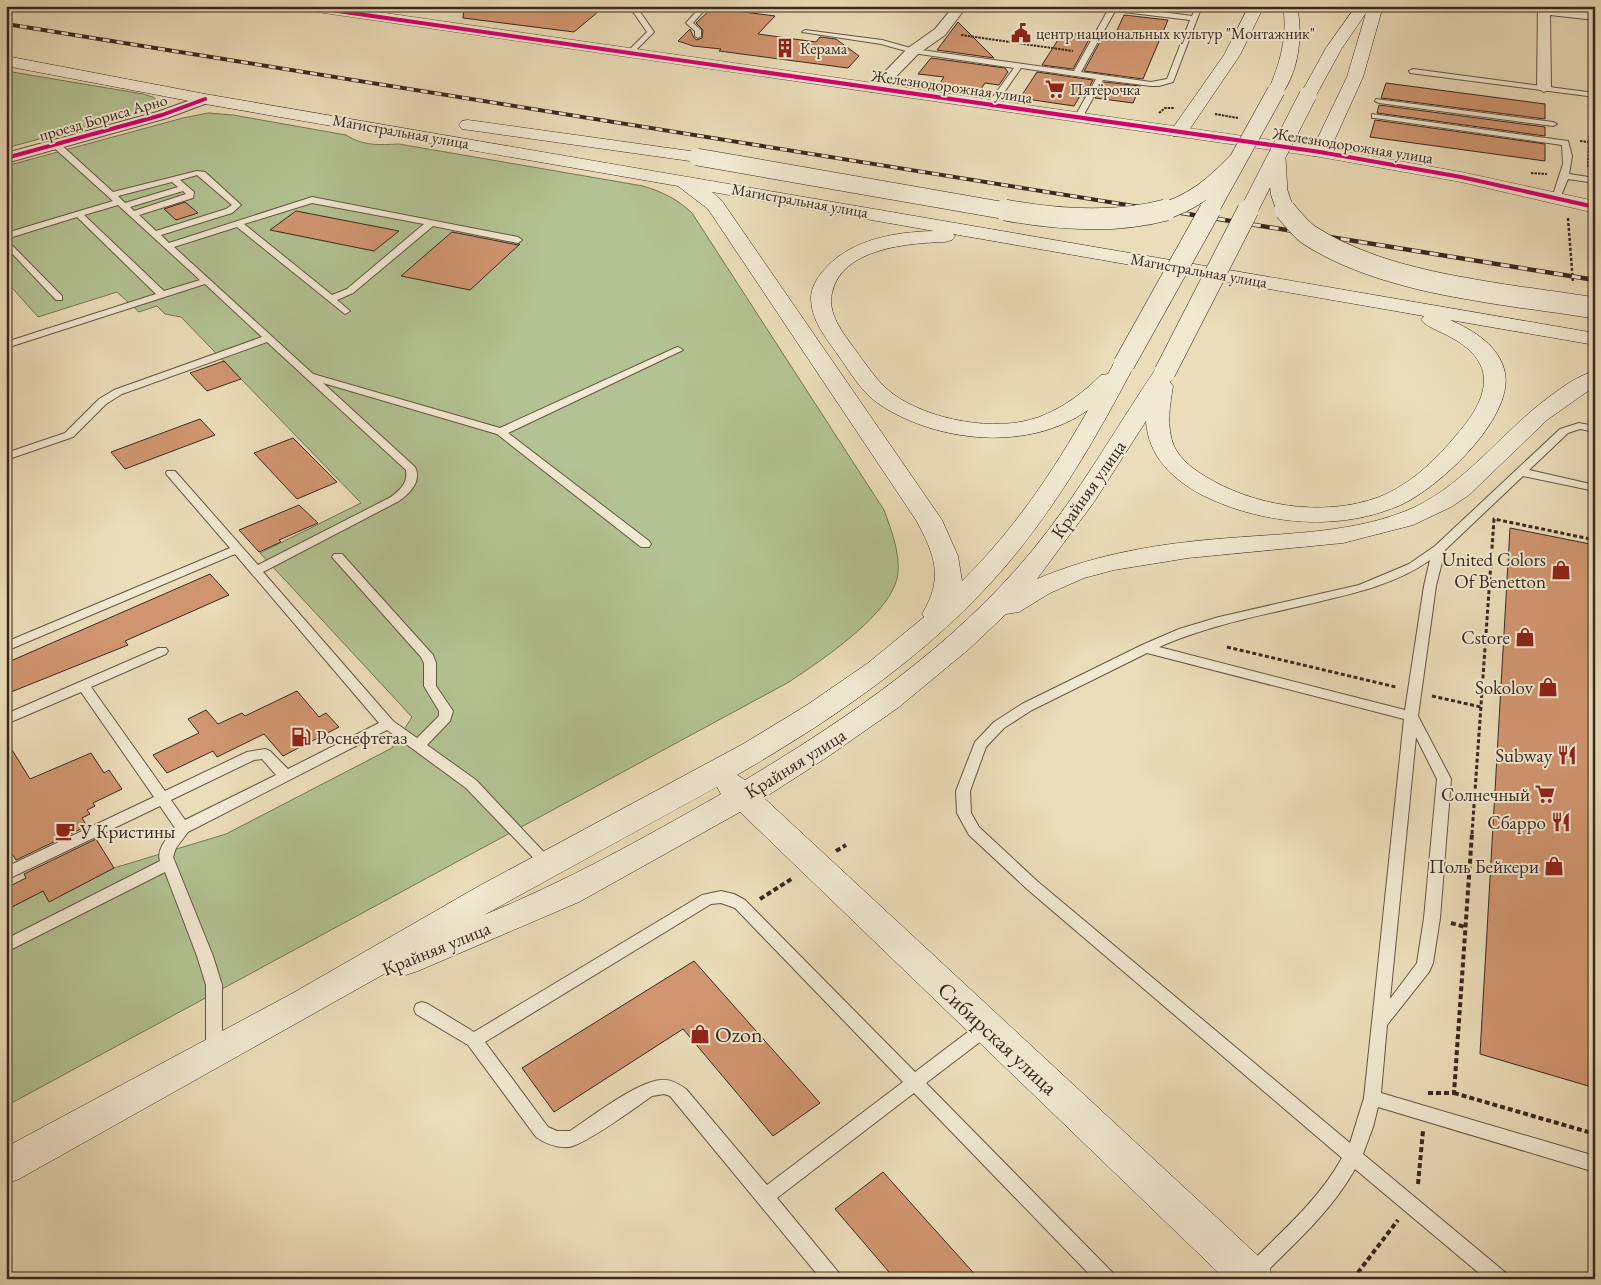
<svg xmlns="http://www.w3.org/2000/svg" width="1601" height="1285" font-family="'EB Garamond',serif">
<rect width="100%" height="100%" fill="#ebddb9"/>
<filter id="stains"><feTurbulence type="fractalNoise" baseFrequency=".004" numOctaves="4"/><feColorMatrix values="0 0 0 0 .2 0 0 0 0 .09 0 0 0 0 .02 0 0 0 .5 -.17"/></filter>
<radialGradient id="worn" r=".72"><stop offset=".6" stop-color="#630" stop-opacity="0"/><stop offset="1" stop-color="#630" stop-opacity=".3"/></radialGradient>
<path fill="#b3c292" stroke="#767558" d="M6,71L143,94L153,97L157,100L155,104L139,112L6,148Z
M208,113L233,115L346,135C363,146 379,145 399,144L643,186C663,192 677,199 692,213L884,510C891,529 900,553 898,573C894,613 820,661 789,682L6,1106V910L43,891L50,901L114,868L226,834L392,748L412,717L260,553L361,503L181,317L165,314L157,306L139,312L117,292L38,317L6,281V166L183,118Z"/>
<path fill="#d19671" stroke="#39281f" d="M464,6H605L574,32L463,18Z
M712,8L775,16L758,34L816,42L820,37L836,39L859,56L848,68L719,51L721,49L693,46L678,41L690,29L694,38L697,40L702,38L703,30L696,23Z
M1124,15L1168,20L1143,79L1084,71L1102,38L1113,39Z
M958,22L994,58L937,50Z
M1063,32L1091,36L1073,69L1042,65Z
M931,58L1005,68L1008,72L999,85L985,83L979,92L938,86L944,77L918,74Z
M1037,72L1093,80L1084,97L1080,96L1074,106L1020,98Z
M1104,82L1140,86L1133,103L1095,98Z
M1386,83L1545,104V119L1381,98Z
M1379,105L1545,127V136L1377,113Z
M1375,120L1545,144V161L1370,137Z
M185,202L198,213L176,220L164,209Z
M296,211L399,231L374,251L270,230Z
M452,232L518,245L520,244L470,290L401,276Z
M224,361L241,379L207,391L190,373Z
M200,419L215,435L125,469L111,452Z
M293,438L337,482L297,499L254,453Z
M299,505L318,523L279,540L281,542L259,552L239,530Z
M1510,528L1595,545V1088L1480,1054Z
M210,574L229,595L125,641L128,645L6,694V663Z
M297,691L319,717L326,713L339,727L283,756L264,734L217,757L213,751L167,773L153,755L199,733L188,719L206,710L218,724L242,713L245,716Z
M6,740L30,779L91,753L104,773L109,770L122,789L93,803L95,806L87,810L90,814L82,818L87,826L16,860L6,845Z
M96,839L114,868L49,902L43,891L6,910V888L26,878L24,874Z
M694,961L820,1103L773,1136L683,1029L554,1112L522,1068Z
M883,1172L979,1279H895L835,1209Z"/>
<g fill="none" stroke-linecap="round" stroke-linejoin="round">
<defs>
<path id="service" d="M629,6H636L654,32L630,56H627V52L647,32Z
M701,6H708L693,23L701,30V36L698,38L695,36V31L686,23Z
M1086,6H1117L1192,16L1196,6H1202L1173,82L1159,86H1151L1103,80L1082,118L1078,120L1074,118L1096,79L1021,68L994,107H991L987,105L1014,68L913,53L881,44L802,32L805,30L882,40L914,49L1074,71L1108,10ZM1115,11L1190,20L1167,79L1151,82L1081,72Z
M1413,69L1595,93V97L1410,73L1409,71Z
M1376,99L1553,122L1557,124L1553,126L1379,103L1375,101Z
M1372,114L1568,141L1572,156L1569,174L1595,178V183L1568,179L1559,200H1553L1552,198L1563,164L1562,145L1375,118H1372Z
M52,142H58L113,192L197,171L205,172L241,205L232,213L161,235L169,243L312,197L518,237L522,240L518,243L433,226L353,293L337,300L350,311L345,314L237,227L174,247L313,374L500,428L675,348L678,347L683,350L508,433L649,541L651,544L649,547H641L497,434L323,383L415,467C422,481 410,493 399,501L263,572L393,721L417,738L439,716V711L424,686V663L421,657L332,557L334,554H342L433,655L436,663V686L453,711L450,721L427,745L476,780L556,865L554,869L549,871L544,869L466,788L387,730L188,832L176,848L173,857L213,956L222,985V1051L220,1056L214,1058L208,1056L206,1051V985L197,956L165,872L6,952V939L160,861C156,849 168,837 175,828L160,806L6,880V867L154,797L81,692L6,724V714L158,648H166L168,651L166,654L91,687L165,791L247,752L265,749L270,751L288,769L379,723L235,554L6,651V642L230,548L167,475L166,473L167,471H175L258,565L391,497C401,489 408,483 406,470L267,342L122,394L106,404L73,437L6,460V453L65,433L99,399L114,390L262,337L205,284L6,348V342L156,294L77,217L6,239V233L113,201L52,146ZM197,175L232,205L226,209L156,231L139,215L193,198L194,192L180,180ZM172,182L178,187L125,203L118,196ZM183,191L186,194L134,211L130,207ZM312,203L424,224L347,289L332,295L244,224ZM118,205L200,280L164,291L84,215ZM262,759L276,775L185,820L171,800L254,760Z
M6,239L62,296V300H56L6,247Z
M1579,423L1595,426V432L1580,429L1568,433L1529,470L1595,485V491L1523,476L1445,550L1436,586L1418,716L1451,779L1440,918L1433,963L1429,972L1387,1025L1381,1093L1595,1156V1172L1378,1107L1373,1127L1363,1154L1506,1273L1509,1279H1486L1355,1169C1331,1212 1293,1245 1259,1279H1245L1243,1273L1246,1267C1280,1233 1318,1201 1342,1158L1027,889L969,835L957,813L956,791L975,742L994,722L1022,704L1142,645L1179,629L1219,617L1359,585L1409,564L1435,546L1560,429ZM1430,560L1424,586L1405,710L1159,647C1207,626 1258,616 1309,604C1351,594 1395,585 1430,560ZM1147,653L1404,719L1364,1098L1350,1143L1037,881L979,827L971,813L970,791L986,747L1004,728L1032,710ZM1416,737L1437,779L1424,918L1417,963L1390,999Z
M721,891L734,894L745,900L915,1072L981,1022L987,1020L993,1022L995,1027L993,1032L926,1083L1113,1273L1116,1279H1094L914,1093L777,1198L839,1273L842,1279H821L670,1096L664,1094L652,1096C635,1108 586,1144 569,1147C557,1148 546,1144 536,1137L468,1045L416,1014L414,1009L416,1004L422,1002L428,1004L474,1032L702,895ZM721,903L735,908L903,1082L767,1185L686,1089C679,1084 670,1079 661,1080C638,1081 591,1117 570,1131H557L548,1127L485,1042L711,904Z"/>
<path id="minor" d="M954,6H967L945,35L918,54L881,92H871L869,89L871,86L908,48L935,29Z
M1538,6L1595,12V20L1550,15L1551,88L1544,92L1537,88Z
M205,95L212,99L210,102L167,118L6,163V153L157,112Z"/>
<path id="tertiary" d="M296,6H336L1320,147L1461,172L1595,201V213L1461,182L1320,157L303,10Z"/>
<path id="secondary" d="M1249,6H1264L1240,55L1185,136H1173L1170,132L1224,55Z
M1283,6H1297C1303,35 1299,70 1282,94H1270L1268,91C1280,63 1288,37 1283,6Z
M1356,6H1383L1363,77L1329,152L1326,156H1314L1311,152L1347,77L1366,13L1342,48L1314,99H1302L1300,95L1326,48Z
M6,56L205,94L1595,333V345L1450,320C1473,330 1500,346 1505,373C1514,419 1435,492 1396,507C1335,532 1260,524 1202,495C1172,479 1148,456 1146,421L1094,502L1037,579C1098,553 1163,543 1229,538C1290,533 1358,533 1415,507C1467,482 1503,431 1549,397C1564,386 1577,376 1595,371V386L1547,420L1469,495L1451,507L1413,525L1343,543L1188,558L1114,570L1084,578L1050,593L1019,612L1006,614L969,649L899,707L826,758L764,798L1268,1265L1274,1279H1225L740,812L579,902L418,971L406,975L393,969L19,1179L6,1184V1147L293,993L479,886L743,744L807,705L868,663L924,617L922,614C944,578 935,555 916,520L708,209L678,186L205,104L6,66ZM712,192L934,231C895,232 850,239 823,271C817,278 811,288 811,298C811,320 826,338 838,355C850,372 862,393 879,404C937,443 1029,452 1088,410C1053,472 1013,531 962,581L958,556L942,520L722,201ZM953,234L1424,316L1421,320C1426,326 1433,328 1440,332C1458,340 1478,352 1483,372C1488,394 1472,417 1458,433C1437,459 1410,485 1379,497C1323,518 1252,506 1203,475C1192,468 1180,459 1174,446C1166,427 1170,405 1173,386L1170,382L1176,372L1173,367L1165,365L1157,367C1115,429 1079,494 1031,552C952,647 850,717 745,780L737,775C841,715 944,644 1019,550C1065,492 1101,429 1135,364L1132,359L1124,357L1116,359L1108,374L1101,375C1083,393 1063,408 1039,417C996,433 929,420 893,394C877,382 866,364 854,348C843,333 827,313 832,293C841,248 909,243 945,242L952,240L955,236ZM717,787L721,794C644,838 567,881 484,915Z
M468,120L697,152L703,153L706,157L703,161L697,162L462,129L459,125L462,121Z"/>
</defs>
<use href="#service" stroke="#665546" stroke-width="2"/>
<use href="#minor" stroke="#665546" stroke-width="2"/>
<use href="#tertiary" stroke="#665546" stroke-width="1"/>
<use href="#secondary" stroke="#39281f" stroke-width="1"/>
<path stroke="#39281f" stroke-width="2" stroke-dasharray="2.5 1" stroke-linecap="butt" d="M961,35L1073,51
M1159,113L1165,108H1174
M1215,114L1238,118
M1580,141L1589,142L1588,167
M1589,142L1590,134L1595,133
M1531,173L1547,174"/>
<path stroke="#39281f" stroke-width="2.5" stroke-dasharray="3 2" stroke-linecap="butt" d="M1568,218L1573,283"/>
<path stroke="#39281f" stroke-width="3" stroke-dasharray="4 2.5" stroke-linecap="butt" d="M1227,647L1396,687
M1432,696L1481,707
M1472,834L1494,519L1595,540"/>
<path stroke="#39281f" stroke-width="4" stroke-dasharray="5 3" stroke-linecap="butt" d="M836,851L846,845
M760,899L793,878
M1451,923L1465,927
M1428,1093H1454L1472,833
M1454,1093L1595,1134
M1418,1184L1423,1131
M1353,1279L1398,1220"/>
<use href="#service" fill="#f2e9d2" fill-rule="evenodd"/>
<use href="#minor" fill="#f2e9d2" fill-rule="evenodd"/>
<use href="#tertiary" fill="#f2e9d2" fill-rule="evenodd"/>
<use href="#secondary" fill="#f2e9d2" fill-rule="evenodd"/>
<defs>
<path id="rail-far1" d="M6,24L1171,212"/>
<path id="rail" d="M1163,210L1595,280"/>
</defs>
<use href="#rail-far1" stroke="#39281f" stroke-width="4"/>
<use href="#rail" stroke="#39281f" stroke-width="4.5"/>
<use href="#rail-far1" stroke="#f2e9d2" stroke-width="2.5" stroke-dasharray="7" stroke-linecap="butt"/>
<use href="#rail" stroke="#f2e9d2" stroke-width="3" stroke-dasharray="9" stroke-linecap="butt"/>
<defs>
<path id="secondary-bridge-far1" d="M697,157L1012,212
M1277,158L1279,192L1286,212
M1161,212C1193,203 1214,185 1237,161
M1209,212L1276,91
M1248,212L1308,95"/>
<path id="secondary-bridge" d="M1005,210C1058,220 1113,224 1166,210
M1285,210C1292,218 1300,229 1309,235C1385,285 1506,294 1595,308
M1124,364L1210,210
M1165,372L1248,210"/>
</defs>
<use href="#secondary-bridge-far1" stroke="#39281f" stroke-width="18" stroke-linecap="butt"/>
<use href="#secondary-bridge" stroke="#39281f" stroke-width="22" stroke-linecap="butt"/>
<use href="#secondary-bridge-far1" stroke="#f2e9d2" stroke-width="17"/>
<use href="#secondary-bridge" stroke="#f2e9d2" stroke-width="21"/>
<defs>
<path id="cycleway" d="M303,6L1320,152L1461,177L1595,207
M6,158L162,115L205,99"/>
</defs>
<use href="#cycleway" stroke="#f2e9d2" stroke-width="5.5"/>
<use href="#cycleway" stroke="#d6006c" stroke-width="4"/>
</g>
<defs>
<symbol id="civic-bare" viewBox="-9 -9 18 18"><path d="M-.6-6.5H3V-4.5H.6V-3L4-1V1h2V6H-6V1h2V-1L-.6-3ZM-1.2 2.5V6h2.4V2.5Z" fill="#8f2418" stroke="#f2e9d2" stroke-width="2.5" paint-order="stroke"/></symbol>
<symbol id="building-bare" viewBox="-9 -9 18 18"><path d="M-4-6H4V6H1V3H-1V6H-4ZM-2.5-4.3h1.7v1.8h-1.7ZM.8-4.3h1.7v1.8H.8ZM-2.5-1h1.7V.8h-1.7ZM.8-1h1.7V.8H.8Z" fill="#8f2418" stroke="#f2e9d2" stroke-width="2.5" paint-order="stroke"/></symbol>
<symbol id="supermarket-bare" viewBox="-9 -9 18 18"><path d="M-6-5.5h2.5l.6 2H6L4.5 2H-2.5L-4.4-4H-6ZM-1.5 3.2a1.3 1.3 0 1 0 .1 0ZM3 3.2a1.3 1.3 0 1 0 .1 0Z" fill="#8f2418" stroke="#f2e9d2" stroke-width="2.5" paint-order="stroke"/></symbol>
<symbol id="shop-bare" viewBox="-9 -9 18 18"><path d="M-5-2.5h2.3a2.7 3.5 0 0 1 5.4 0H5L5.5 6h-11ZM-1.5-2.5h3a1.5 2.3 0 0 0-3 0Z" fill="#8f2418" stroke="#f2e9d2" stroke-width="2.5" paint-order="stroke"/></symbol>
<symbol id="fuel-bare" viewBox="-9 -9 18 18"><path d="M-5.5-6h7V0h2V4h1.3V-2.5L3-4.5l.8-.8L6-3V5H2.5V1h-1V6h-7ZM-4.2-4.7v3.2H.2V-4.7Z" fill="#8f2418" stroke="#f2e9d2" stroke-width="2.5" paint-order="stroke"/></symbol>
<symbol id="restaurant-bare" viewBox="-9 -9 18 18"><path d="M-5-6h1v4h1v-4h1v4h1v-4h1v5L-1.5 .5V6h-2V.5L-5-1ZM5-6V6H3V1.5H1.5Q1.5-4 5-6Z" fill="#8f2418" stroke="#f2e9d2" stroke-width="2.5" paint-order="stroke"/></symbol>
<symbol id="cafe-bare" viewBox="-9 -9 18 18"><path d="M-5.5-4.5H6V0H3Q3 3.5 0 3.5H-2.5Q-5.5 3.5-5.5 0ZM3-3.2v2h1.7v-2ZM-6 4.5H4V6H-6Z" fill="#8f2418" stroke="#f2e9d2" stroke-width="2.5" paint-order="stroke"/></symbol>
</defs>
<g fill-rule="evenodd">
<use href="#civic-bare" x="1007" y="19" width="28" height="28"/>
<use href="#building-bare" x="771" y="34" width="28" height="28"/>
<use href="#supermarket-bare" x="1041" y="75" width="28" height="28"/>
<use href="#shop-bare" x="1547" y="556" width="28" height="28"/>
<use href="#shop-bare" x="1511" y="623" width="28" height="28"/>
<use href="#shop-bare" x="1534" y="673" width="28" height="28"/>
<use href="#fuel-bare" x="287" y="723" width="28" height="28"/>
<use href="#restaurant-bare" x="1553" y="741" width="28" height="28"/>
<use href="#supermarket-bare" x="1531" y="780" width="28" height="28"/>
<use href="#restaurant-bare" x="1547" y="808" width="28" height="28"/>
<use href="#cafe-bare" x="51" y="817" width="28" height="28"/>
<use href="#shop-bare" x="1540" y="852" width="28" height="28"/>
<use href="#shop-bare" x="686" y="1020" width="28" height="28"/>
</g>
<g text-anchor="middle" stroke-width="4" stroke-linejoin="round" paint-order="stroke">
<g font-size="16" fill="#39281f" stroke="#f2e9d2" text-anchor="start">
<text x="1036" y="39">центр национальных культур "Монтажник"</text>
<text x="800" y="54">Керама</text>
<text x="1070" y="95">Пятёрочка</text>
</g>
<g font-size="16" fill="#39281f" stroke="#f2e9d2">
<text transform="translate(952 86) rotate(8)" y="6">Железнодорожная улица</text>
<text transform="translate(103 117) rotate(-16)" y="6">проезд Бориса Арно</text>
<text transform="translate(401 131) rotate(10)" y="6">Магистральная улица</text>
<text transform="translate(1353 145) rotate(9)" y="6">Железнодорожная улица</text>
<text transform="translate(800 200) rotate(10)" y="6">Магистральная улица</text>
<text transform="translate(1199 270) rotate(10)" y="6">Магистральная улица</text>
</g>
<g font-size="19" fill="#39281f" stroke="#f2e9d2">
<text transform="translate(1088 489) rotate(-55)" y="7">Крайняя улица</text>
<text transform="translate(795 763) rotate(-32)" y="7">Крайняя улица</text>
<text transform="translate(436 948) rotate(-22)" y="7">Крайняя улица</text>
</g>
<g font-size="19" fill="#39281f" stroke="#f2e9d2" text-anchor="end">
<text x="1546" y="566">United Colors<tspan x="1546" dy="22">Of Benetton</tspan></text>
<text x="1510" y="644">Cstore</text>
<text x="1533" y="694">Sokolov</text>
<text x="316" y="744" text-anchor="start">Роснефтегаз</text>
<text x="1552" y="762">Subway</text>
<text x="1530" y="801">Солнечный</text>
<text x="1546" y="829">Сбарро</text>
<text x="80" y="838" text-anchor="start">У Кристины</text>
<text x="1539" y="873">Поль Бейкери</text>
</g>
<g font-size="22" fill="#39281f" stroke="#f2e9d2" text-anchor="start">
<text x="715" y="1042">Ozon</text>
</g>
<g font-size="22" fill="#39281f" stroke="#f2e9d2">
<text transform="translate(998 1038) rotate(43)" y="8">Сибирская улица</text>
</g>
</g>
<rect width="1601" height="1285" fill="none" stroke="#ebddb9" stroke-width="25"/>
<rect x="8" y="8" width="1586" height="1270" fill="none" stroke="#39281f" stroke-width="2.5"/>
<rect x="12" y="12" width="1576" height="1260" fill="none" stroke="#39281f"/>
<rect width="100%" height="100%" filter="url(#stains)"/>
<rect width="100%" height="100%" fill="url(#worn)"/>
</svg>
